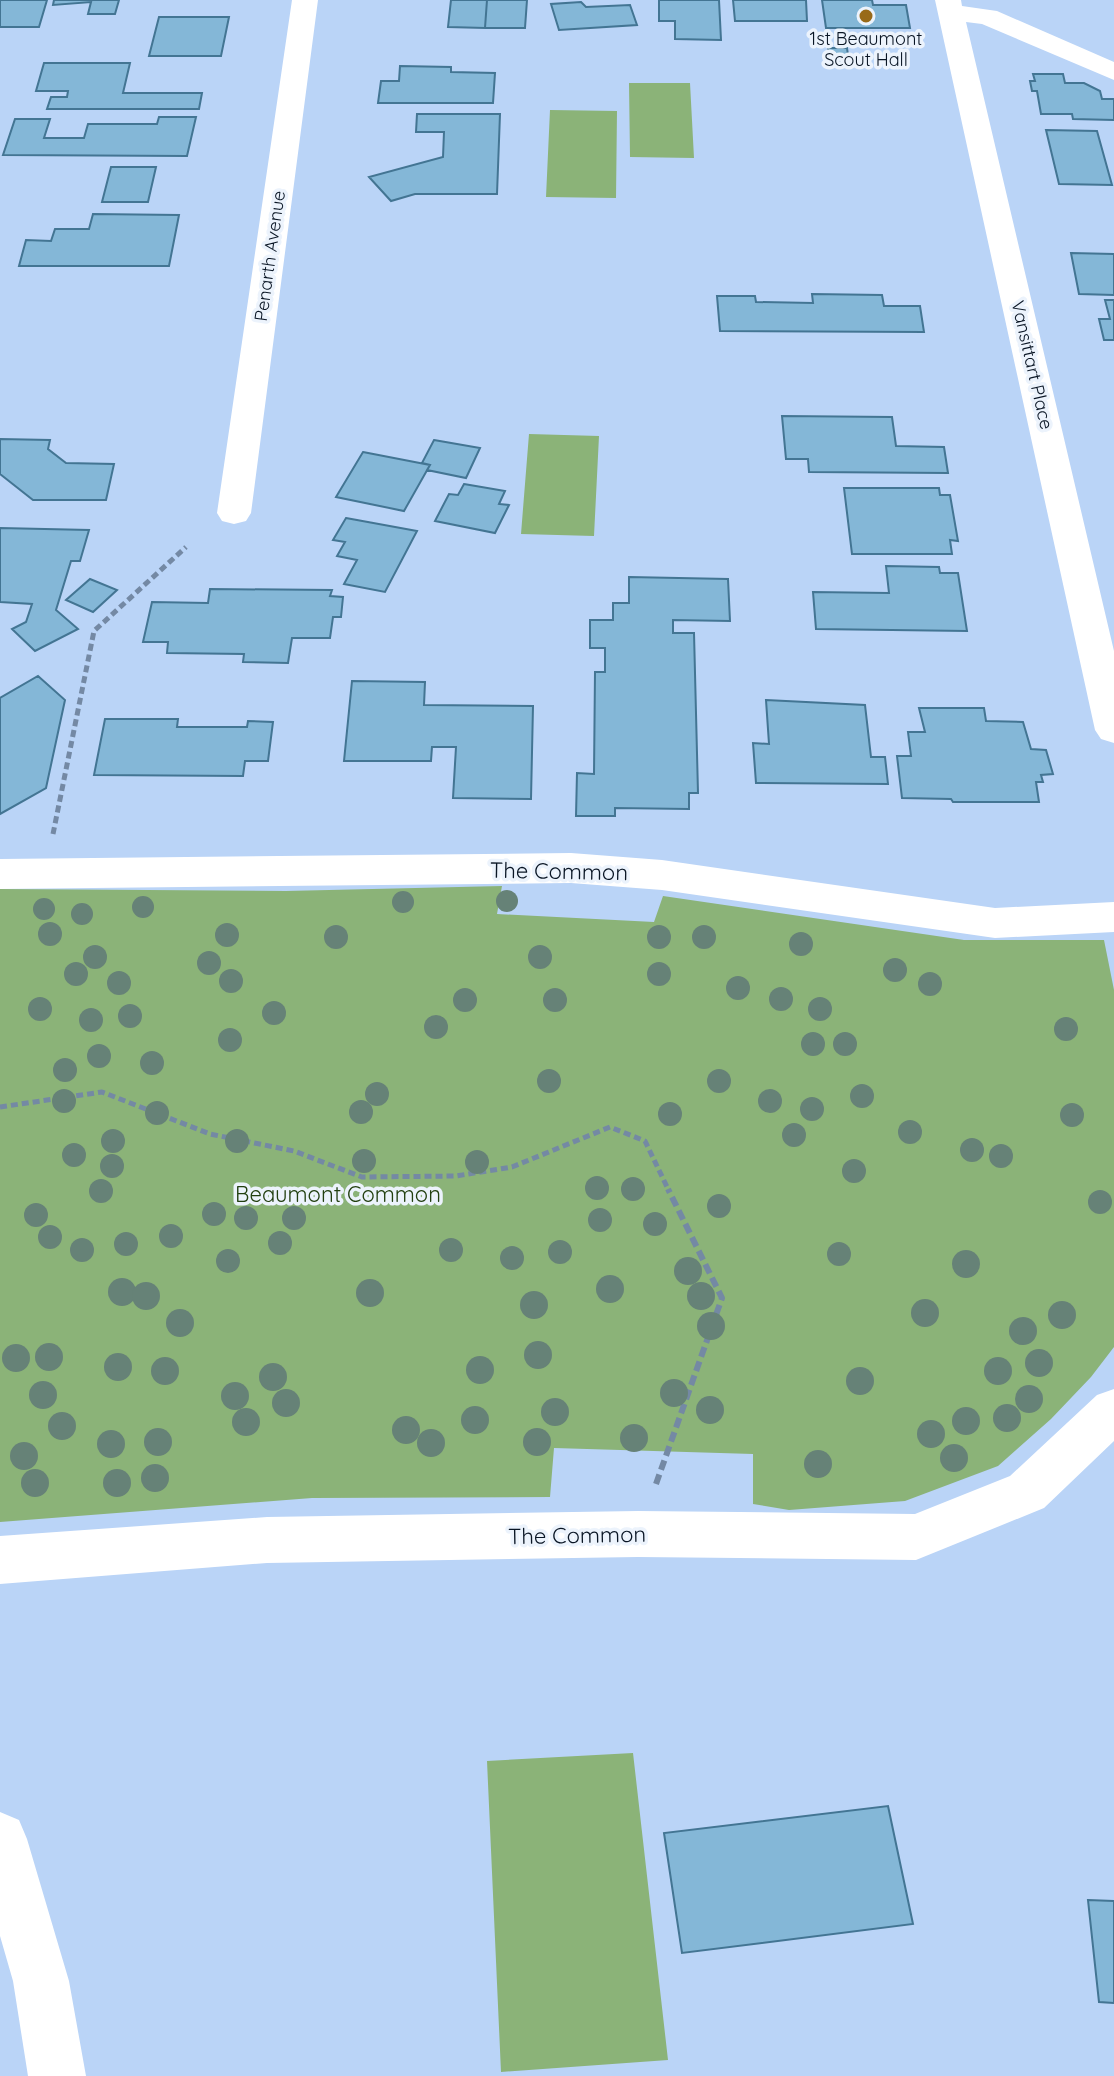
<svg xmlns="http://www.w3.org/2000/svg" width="1114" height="2076" font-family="Quicksand,sans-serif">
<rect width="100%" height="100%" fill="#bad4f7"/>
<path fill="#8bb378" d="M629,83H690L694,158L630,157Z
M550,110L617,111L616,198L546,197Z
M529,434L599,436L594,536L521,534Z
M502,886L497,914L654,922L663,896L964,940H1104L1114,990V1347L1091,1377L1051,1419L998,1466L905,1501L789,1510L753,1504V1454L554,1448L550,1497L312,1498L0,1522V889L286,891Z
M633,1753L668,2060L501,2072L487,1761Z"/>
<path fill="#84b7d7" stroke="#437593" stroke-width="2" d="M0,0H47L39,27H0Z
M54,0H119L115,14H88L91,2L53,5Z
M451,0H487L485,28L448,27Z
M487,0H527L525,28H485Z
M659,0H719L721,40L675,39V21H659Z
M733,0H806L807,21H735Z
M822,0H872L873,5H906L910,28H826Z
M581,2L586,7L630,5L637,25L559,30L551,4Z
M159,17H229L221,56H149Z
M828,48H847L849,62L831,61Z
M44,63H130L123,93H202L199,109H47L51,97H67L68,91H36Z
M400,66L451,67V72L495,73L493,103H378L381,81H399Z
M1033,74H1063L1065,83H1084L1100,91L1102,99H1114V120L1073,119L1072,114H1041L1037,91H1032L1030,81H1035Z
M417,114H500L497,194H415L391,201L369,177L443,157L444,132H416Z
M159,117H196L187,156L3,155L15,119H50L44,138H84L88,124H157Z
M1046,130L1097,131L1112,185L1059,184Z
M111,167H156L148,202H102Z
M93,214L179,215L169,266H19L26,240L51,241L55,229H89Z
M1071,253L1114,254V295L1079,294Z
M812,294L882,295L884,306H920L924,332L720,331L717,296H755L756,302L813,303Z
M1105,300H1114V340H1104L1099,319H1110Z
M782,416L892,417L896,446L944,447L948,473L809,472L808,459H786Z
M0,439L50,440L48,449L66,463L114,464L106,500H33L0,474Z
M434,440L480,448L466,478L427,470L430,465L422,463Z
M363,452L430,465L404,511L336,497Z
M464,484L505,491L499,504L509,505L495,533L435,521L449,494L458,495Z
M844,488H939L940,495H950L958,541L950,540L952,554H852Z
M346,518L417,531L385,592L344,584L357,560L337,556L345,542L333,540Z
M0,528L89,530L80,561H71L56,610L78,629L35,651L12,629L26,622L32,604L0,602Z
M886,566L939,567L940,573H958L967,631L816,629L813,592L889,593Z
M629,577L728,579L730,621L673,620V633H694L698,793H689V809L615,808V816H576L577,773L594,774L595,672H605V648H590V620H613V603H629Z
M90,579L117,590L93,612L66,600Z
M210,589L332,590L330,596L343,597L341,617H333L330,638H292L288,663L243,662L244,654L167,653L168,642H143L152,602L208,603Z
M38,676L65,700L46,788L0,814V698Z
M352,681L425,682L424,705L533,706L531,799L453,798L456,747H432L431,761H344Z
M766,700L865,705L871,757H885L888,784L756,783L753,743L769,744Z
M919,708H984L986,721L1023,722L1031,749L1046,750L1053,774L1041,775L1043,782H1036L1039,802H953L951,799L902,798L897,756H911L908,732H925Z
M105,719H178L177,727H247L248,721L273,722L268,761H245L243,776L94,775Z
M888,1806L913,1924L682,1953L664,1833Z
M1088,1900L1114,1901V2003L1099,2002Z"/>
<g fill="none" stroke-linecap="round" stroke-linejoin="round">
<path stroke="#7489a4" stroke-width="5" stroke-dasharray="7 4" stroke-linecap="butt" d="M53,834L94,631L186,547
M0,1107L102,1092L210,1134L294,1151L362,1177L456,1176L512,1167L610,1127L645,1141L669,1191"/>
<path stroke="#7489a4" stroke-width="6" stroke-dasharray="10 5" stroke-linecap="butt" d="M656,1484L722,1298L668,1189"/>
<path fill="#fff" fill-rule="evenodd" d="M292,0H318L251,513L246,521L234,524L222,521L217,513Z
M935,0H961L962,6L997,11L1114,62V80L982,24L966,22L1114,651V743L1101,739L1095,730Z
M571,853L662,860L995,908L1114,902V932L995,938L662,890L571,883L0,889V859Z
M1114,1389V1441L1044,1508L916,1560L638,1557L267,1563L0,1584V1536L267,1517L638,1511L915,1514L1010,1476L1097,1395Z
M0,1812L19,1820L27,1839L69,1981L86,2076H28L13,1981L0,1936Z"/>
</g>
<g fill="#668277">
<circle cx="507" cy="901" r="11"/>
<circle cx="403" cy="902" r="11"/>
<circle cx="143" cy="907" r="11"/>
<circle cx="44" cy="909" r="11"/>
<circle cx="82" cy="914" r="11"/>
<circle cx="50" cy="934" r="12"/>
<circle cx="227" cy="935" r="12"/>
<circle cx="336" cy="937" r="12"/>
<circle cx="659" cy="937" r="12"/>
<circle cx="704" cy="937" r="12"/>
<circle cx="801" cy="944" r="12"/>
<circle cx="95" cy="957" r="12"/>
<circle cx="540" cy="957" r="12"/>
<circle cx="209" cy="963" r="12"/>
<circle cx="895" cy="970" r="12"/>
<circle cx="76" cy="974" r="12"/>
<circle cx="659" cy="974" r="12"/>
<circle cx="231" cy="981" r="12"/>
<circle cx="119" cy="983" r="12"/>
<circle cx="930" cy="984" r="12"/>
<circle cx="738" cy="988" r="12"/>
<circle cx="781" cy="999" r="12"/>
<circle cx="465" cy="1000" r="12"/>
<circle cx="555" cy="1000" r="12"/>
<circle cx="40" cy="1009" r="12"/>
<circle cx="820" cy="1009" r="12"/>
<circle cx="274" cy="1013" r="12"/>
<circle cx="130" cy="1016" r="12"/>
<circle cx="91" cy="1020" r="12"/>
<circle cx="436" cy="1027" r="12"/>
<circle cx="1066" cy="1029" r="12"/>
<circle cx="230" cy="1040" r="12"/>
<circle cx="813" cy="1044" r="12"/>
<circle cx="845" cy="1044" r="12"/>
<circle cx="99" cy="1056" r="12"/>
<circle cx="152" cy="1063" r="12"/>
<circle cx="65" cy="1070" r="12"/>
<circle cx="549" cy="1081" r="12"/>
<circle cx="719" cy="1081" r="12"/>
<circle cx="377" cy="1094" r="12"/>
<circle cx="862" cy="1096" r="12"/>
<circle cx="64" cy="1101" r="12"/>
<circle cx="770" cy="1101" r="12"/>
<circle cx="812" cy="1109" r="12"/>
<circle cx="361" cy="1112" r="12"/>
<circle cx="157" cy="1113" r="12"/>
<circle cx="670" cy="1114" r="12"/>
<circle cx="1072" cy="1115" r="12"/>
<circle cx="910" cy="1132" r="12"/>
<circle cx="794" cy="1135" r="12"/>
<circle cx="113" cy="1141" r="12"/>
<circle cx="237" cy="1141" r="12"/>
<circle cx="972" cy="1150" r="12"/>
<circle cx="74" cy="1155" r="12"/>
<circle cx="1001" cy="1156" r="12"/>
<circle cx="364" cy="1161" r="12"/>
<circle cx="477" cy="1162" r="12"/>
<circle cx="112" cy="1166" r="12"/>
<circle cx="854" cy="1171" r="12"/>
<circle cx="597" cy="1188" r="12"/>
<circle cx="633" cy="1189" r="12"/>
<circle cx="101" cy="1191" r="12"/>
<circle cx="1100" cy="1202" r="12"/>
<circle cx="719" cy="1206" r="12"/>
<circle cx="214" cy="1214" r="12"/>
<circle cx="36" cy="1215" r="12"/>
<circle cx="246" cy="1218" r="12"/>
<circle cx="294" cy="1218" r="12"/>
<circle cx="600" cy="1220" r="12"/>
<circle cx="655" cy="1224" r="12"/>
<circle cx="171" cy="1236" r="12"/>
<circle cx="50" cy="1237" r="12"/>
<circle cx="280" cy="1243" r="12"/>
<circle cx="126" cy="1244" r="12"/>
<circle cx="82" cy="1250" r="12"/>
<circle cx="451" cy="1250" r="12"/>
<circle cx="560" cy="1252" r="12"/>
<circle cx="839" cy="1254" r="12"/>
<circle cx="512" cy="1258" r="12"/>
<circle cx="228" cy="1261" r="12"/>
<circle cx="966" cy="1264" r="14"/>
<circle cx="688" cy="1271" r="14"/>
<circle cx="610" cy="1289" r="14"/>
<circle cx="122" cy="1292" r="14"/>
<circle cx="370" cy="1293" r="14"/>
<circle cx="146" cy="1296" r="14"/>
<circle cx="701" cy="1296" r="14"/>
<circle cx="534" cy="1305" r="14"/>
<circle cx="925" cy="1313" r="14"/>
<circle cx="1062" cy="1315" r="14"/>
<circle cx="180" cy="1323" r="14"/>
<circle cx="711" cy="1326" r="14"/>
<circle cx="1023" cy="1331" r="14"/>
<circle cx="538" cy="1355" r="14"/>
<circle cx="49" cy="1357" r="14"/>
<circle cx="16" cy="1358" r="14"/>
<circle cx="1039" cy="1363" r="14"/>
<circle cx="118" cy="1367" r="14"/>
<circle cx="480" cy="1370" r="14"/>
<circle cx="165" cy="1371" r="14"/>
<circle cx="998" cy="1371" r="14"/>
<circle cx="273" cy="1377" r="14"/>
<circle cx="860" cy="1381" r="14"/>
<circle cx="674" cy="1393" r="14"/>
<circle cx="43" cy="1395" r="14"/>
<circle cx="235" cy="1396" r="14"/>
<circle cx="1029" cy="1399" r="14"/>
<circle cx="286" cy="1403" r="14"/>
<circle cx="710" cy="1410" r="14"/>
<circle cx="555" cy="1412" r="14"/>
<circle cx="1007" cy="1418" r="14"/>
<circle cx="475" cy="1420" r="14"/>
<circle cx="966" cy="1421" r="14"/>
<circle cx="246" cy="1422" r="14"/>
<circle cx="62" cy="1426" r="14"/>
<circle cx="406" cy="1430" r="14"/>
<circle cx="931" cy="1434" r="14"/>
<circle cx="634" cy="1438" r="14"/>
<circle cx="158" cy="1442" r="14"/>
<circle cx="537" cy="1442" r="14"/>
<circle cx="431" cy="1443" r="14"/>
<circle cx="111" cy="1444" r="14"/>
<circle cx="24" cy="1456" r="14"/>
<circle cx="954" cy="1458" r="14"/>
<circle cx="818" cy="1464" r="14"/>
<circle cx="155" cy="1478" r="14"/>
<circle cx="35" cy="1483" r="14"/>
<circle cx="117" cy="1483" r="14"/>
</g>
<circle fill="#986a19" stroke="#ecf3fc" stroke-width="3" cx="866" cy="16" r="8"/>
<g text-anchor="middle" stroke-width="7" stroke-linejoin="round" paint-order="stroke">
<g font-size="18" fill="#091524" stroke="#ecf3fc">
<text x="866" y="45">1st Beaumont<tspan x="866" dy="21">Scout Hall</tspan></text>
</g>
<g font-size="18" fill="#091524" stroke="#ecf3fc">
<text transform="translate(270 256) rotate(-82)" y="6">Penarth Avenue</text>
<text transform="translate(1032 365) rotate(77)" y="6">Vansittart Place</text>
</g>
<g font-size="22" fill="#091524" stroke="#ecf3fc">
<text transform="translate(559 871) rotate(1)" y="8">The Common</text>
<text transform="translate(577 1535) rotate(-1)" y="8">The Common</text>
</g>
<g font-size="22" fill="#213f0f" stroke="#ecf3fc">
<text x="338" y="1202">Beaumont Common</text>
</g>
</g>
</svg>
